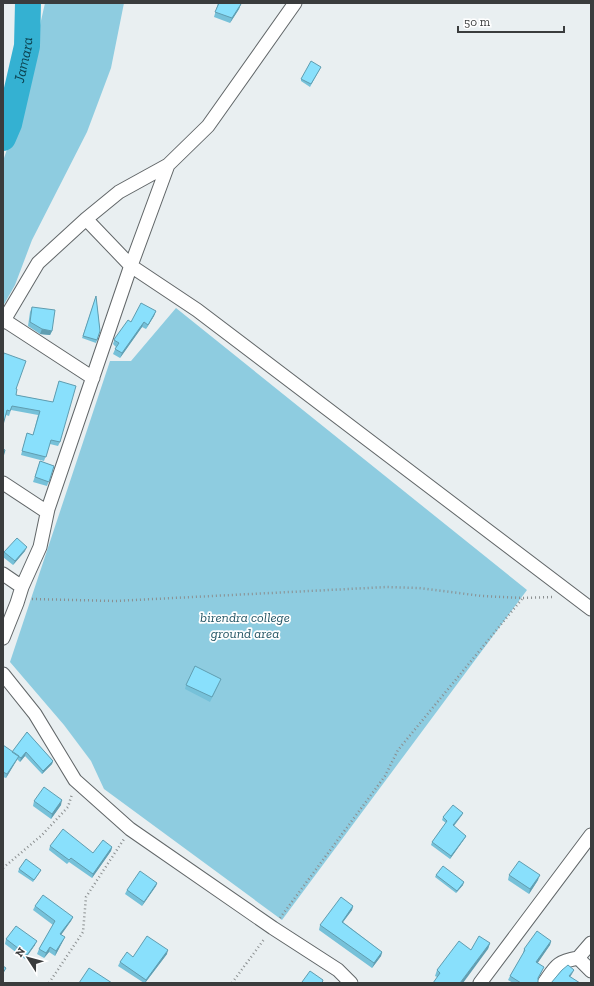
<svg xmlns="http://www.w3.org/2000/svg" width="594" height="986" font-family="'Zilla Slab',serif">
<rect width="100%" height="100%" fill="#e9eff1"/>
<path fill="#8ecce0" d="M45,3H124L111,68L87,132L32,240L15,285L3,306V161L22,105Z
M176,308L527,590L282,920L104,789L91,761L64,725L10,662L110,361H131Z"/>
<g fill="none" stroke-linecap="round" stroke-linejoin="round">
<path stroke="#34b1d2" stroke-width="26" id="s1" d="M3,138L9,124L27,46L28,3"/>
<defs>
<path id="minor" d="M86,219L131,266L197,310L591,609
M4,320L93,378
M3,322L38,263L86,219L119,192L168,165L208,126L295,3
M3,483L47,512
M3,574L22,587L17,603L3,638
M22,587L40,547L48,509L129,271L168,165
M3,674L35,714L75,780L130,829L273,928L338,970L351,983
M578,958L591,943
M480,983L591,835
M544,983C556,966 556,962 578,958L591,971"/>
</defs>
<use href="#minor" stroke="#616668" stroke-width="15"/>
<path stroke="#8a8e8f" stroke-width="2.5" stroke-dasharray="1 3" stroke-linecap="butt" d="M32,599L115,601L387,587L419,588L482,596L523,598L552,597
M3,868L42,835L68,807L72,794
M280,918L385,776L398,750L522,599
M49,983L83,932L86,897L124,839
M232,983L265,938"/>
<use href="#minor" stroke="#fff" stroke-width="13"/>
</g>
<path fill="#76c1d9" d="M218,3L241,4L239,9L230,23L214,17Z
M321,67L310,87L301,81V79Z
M96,296L100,331L96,343L82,338Z
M32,307L52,331L50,335L40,334L28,326L30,312Z
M156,311L154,316L146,329L142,327L120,358L113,354L116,347L113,344L115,338L131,322Z
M3,357L16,389V395L53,402L59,381L60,442L58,446L50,444L44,461L21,455L27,433L33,435L38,415L11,410L9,416L6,415Z
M40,461L54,466L47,486L33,482Z
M25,551L13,565L3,557L4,552Z
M219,684L210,702L185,689L186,685Z
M27,732L53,761L52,764L42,774L25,756L20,762L17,759L6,778L3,777V745L12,752Z
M34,801L61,805L51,819L33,806Z
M462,815L454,826L466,836L465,838L450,859L431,845L432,842L446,823L442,820L443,817Z
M50,846L93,853L112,847L111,851L92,878L69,862L67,864L49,850Z
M19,869L41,870L40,872L33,882L18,872Z
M436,875L463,885L456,893L435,877Z
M509,875L538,880L529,894L508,880Z
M157,883L156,886L142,906L125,894L127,890Z
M35,906L73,917L71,921L61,934L63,941L55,956L49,952L44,958L37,954L39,949L53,925L33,910Z
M353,906L352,910L343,922L382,952L381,956L372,968L319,930L320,925Z
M6,939L35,945L25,959L5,944Z
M551,941L550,945L537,963L542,971L538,979V982L539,983H513L508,980L510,976L523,954V953L524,949Z
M490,943L488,949L437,977L435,976L437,970L471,950Z
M167,954L145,983H144L118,966L120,962L133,957Z"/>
<path fill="#609db0" d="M241,4L239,9L230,23L232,18Z
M156,311L154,316L146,329L148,325Z
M144,322L142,327L120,358L122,353Z
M42,329L52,331L50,335L40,334Z
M27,547L25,551L13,565L15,561Z
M26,752L25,756L20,762L21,758Z
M19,756L17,760L6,778L7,774Z
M53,761L52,764L42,774L43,771Z
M62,800L61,805L51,819L52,814Z
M463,813L462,815L452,828L453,825Z
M466,836L465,838L450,859L451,856Z
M112,847L111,851L92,878L93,874Z
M540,875L538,880L529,894L530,889Z
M464,882L463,885L456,893L457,891Z
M157,883L156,886L142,906L144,902Z
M353,906L352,910L340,926L342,922Z
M73,917L71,921L59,938L60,934Z
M65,937L63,941L55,956L56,951Z
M37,941L35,945L25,959L27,955Z
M551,941L550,945L535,967L536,962Z
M490,943L488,949L463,983H460Z
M50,947L49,952L44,958L46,953Z
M168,950L167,954L145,983L146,980Z
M382,952L381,956L372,968L374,963Z
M574,970L572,974L568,980L569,976Z"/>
<path fill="#89e0fc" stroke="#609db0" d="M219,3H238L241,4L232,18L215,12Z
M311,61L321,67L311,84L301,79Z
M96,296L100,331L97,340L83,336Z
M141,303L156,311L148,325L144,322L122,353L115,349L119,343L114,340L115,338L128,320L131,322Z
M32,307L55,310L52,331L42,329L30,322Z
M4,353L26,361L16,389H17L16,395L53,402L59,381L76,386L60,442L51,440L46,457L22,451L27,433L33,435L40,411L12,406L10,411L7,410L3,425V357Z
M3,449L5,450L3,457Z
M40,461L54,466L49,482L35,477Z
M17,538L27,547L15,561L4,552Z
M195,666L221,679L212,697L186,685Z
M27,732L53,761L43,771L26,752L21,758L12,752Z
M3,745L19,756L7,774L3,772Z
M44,787L62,800L52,814L34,801Z
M453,805L463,813L453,825L466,836L451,856L432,842L447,821L443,817Z
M63,829L93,853L103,840L112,847L93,874L71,858L69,860L50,846Z
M26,859L41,870L34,880L19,869Z
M519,861L540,875L530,889L509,875Z
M443,866L464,882L457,891L436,875Z
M140,871L157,883L144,902L127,890Z
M43,895L73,917L60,934L65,937L56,951L50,947L46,953L39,949L55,921L35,906Z
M341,897L353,906L342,922L382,952L374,963L320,925Z
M16,926L37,941L27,955L6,939Z
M537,931L551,941L536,962L544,967L538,978V982L539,983H521L510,976L525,950L524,949Z
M147,936L168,950L146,980L120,962L127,952L133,957Z
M479,936L490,943L460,983H433L440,973L437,970L459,941L471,950Z
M568,965L574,970L569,976L580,983H551L562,970Z
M3,966L6,968L3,973Z
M89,968L112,983H79Z
M310,971L323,980L322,983H304L302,982Z"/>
<g text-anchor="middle" stroke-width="3.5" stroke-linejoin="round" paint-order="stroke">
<g font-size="14" font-style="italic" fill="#275867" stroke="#fff">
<text x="245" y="622">birendra college<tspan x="245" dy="16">ground area</tspan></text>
</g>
<g font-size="15" font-style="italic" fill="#0c4250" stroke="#fff">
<text dy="5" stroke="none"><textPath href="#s1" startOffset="81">Jamara</textPath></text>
</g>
</g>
<rect width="594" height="986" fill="none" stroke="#3a3c3d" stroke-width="8"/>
<g transform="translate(28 958) rotate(306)" stroke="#ffffff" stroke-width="3" paint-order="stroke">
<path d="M0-3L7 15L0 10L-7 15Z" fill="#3a3c3d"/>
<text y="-6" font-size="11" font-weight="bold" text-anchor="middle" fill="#3a3c3d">N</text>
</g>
<path d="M458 26v6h106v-6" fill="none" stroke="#3a3c3d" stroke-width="2"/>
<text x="464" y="26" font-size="12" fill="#3a3c3d" stroke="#ffffff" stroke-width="3" paint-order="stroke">50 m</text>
</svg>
